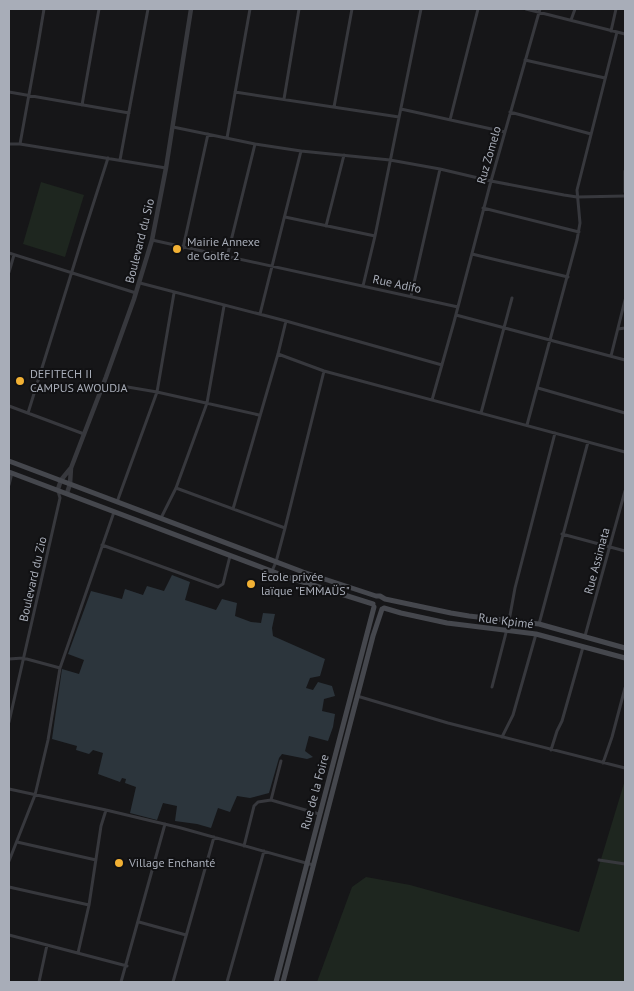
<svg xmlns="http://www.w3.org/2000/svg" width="634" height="991" font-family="'PT Sans',sans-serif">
<rect width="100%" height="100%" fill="#161618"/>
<path fill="#1e261f" d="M41,182L84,195L65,257L23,244Z
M625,780V982H317L352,887L366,877L410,885L579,932Z"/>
<path fill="#2c353c" d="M172,575L190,582L185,600L216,610L222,599L237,603L235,616L251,622L261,623L263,613L275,614L272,628L273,636L325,659L320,676L310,678L306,688L313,690L318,682L332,686L335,696L324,699L322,711L335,714L333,727L328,741L309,736L305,751L313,757L307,759L282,754L279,758L269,793L250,798L237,796L230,812L218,808L211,828L197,824L175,821L177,806L163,803L157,820L130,813L136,787L125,783L126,779L122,778L120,782L98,774L103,753L93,750L89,754L76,750L77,746L52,739L62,669L79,674L84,660L68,654L91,591L122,599L125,589L143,595L147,586L164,591Z"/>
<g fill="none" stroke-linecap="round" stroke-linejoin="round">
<path stroke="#37383d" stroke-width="3" d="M526,9L625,34
M571,20L575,9
M611,31L616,9
M525,60L605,78
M9,92L129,113
M235,92L399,117
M284,99L299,9
M82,105L99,9
M334,107L352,9
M401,109L505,132
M510,112L591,134
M450,120L478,9
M173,127L255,144L301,151L390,160L440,169L491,181L564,195L577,197L625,196
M227,138L250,9
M9,144H20L166,168
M20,144L38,45L44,9
M120,160L148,9
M625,171V192
M483,208L579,232
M285,217L375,236
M326,226L344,155
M152,240L458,307
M183,248L208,134
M9,253L136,293
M472,254L568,277
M227,257L255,144
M9,272L14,255
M140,283L286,321L442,365
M363,286L375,236L421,9
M411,296L440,169
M260,314L301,151
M456,315L625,360
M618,329L625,328
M278,354L324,371L625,452
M611,356L625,300
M104,383L157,392L259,415
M538,388L625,413
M432,400L454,322L491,181L540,9
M9,406L84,434
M28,413L82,239L108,158
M481,413L512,298
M527,425L577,240L580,223L577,190L617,32
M9,485L12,473
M176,488L285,528
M117,502L157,392L174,293
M233,509L278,354L286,321
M161,518L176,488L207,403L224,306
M562,534L625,551
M102,545L218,587L223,584L230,556
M272,571L276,562L285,528L324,371
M539,624L588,442
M585,636L625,491
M9,659L23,658L60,668
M492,687L509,621L515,588L555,433
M357,696L448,723L625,768
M9,722L60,498L58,491
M502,737L513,715L536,634
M551,750L557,731L562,721L583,647
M603,763L612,737L625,688
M9,789L106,810L181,828L313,865
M271,800L281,761
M17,842L96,860
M244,846L254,806L258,802L271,800L319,814
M599,860L625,864
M9,861L35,795L48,740L60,668L114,512
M9,887L89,905
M139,922L186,935
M9,935L127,966
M78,953L89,905L101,826L106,810
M39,982L47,945
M121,982L165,824
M173,982L214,837
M227,982L264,851"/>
<path stroke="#37383d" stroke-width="4.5" d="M58,489L61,480L70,469
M67,493L70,484L71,468L106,377L134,299L152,240L166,168L191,9"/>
<path stroke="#45474d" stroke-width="5" d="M9,461L303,572L376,596H380L385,599L451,613L469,616L539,624L625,648
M9,472L287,577L373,604
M384,608L401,613L447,623L536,634L625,658
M276,982L374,607
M283,982L373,636L382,609"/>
</g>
<g fill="#f2b134" stroke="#111113" stroke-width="2">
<circle cx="177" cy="249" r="5"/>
<circle cx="20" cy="381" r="5"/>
<circle cx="251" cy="584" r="5"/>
<circle cx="119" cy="863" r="5"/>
</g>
<g text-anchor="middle" stroke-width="4" stroke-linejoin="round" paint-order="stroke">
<g font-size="12" fill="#a8adb8" stroke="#111113">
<text transform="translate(489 155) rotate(-74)" y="4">Ruz Zomelo</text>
<text transform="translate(140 241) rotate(-76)" y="4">Boulevard du Sio</text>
<text transform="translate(397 284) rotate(12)" y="4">Rue Adifo</text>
<text transform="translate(597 561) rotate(-75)" y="4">Rue Assimata</text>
<text transform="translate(33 579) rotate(-77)" y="4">Boulevard du Zio</text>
<text transform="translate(506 621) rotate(7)" y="4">Rue Kpimé</text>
<text transform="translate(315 792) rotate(-75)" y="4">Rue de la Foire</text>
</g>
<g font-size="12" fill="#a8adb8" stroke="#111113" text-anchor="start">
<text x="187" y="246">Mairie Annexe<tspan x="187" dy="14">de Golfe 2</tspan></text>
<text x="30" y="378">DEFITECH II<tspan x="30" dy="14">CAMPUS AWOUDJA</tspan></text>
<text x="261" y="581">École privée<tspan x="261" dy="14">laïque "EMMAÜS"</tspan></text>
<text x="129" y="867">Village Enchanté</text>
</g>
</g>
<rect width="634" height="991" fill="none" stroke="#a8adb8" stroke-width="20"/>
</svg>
